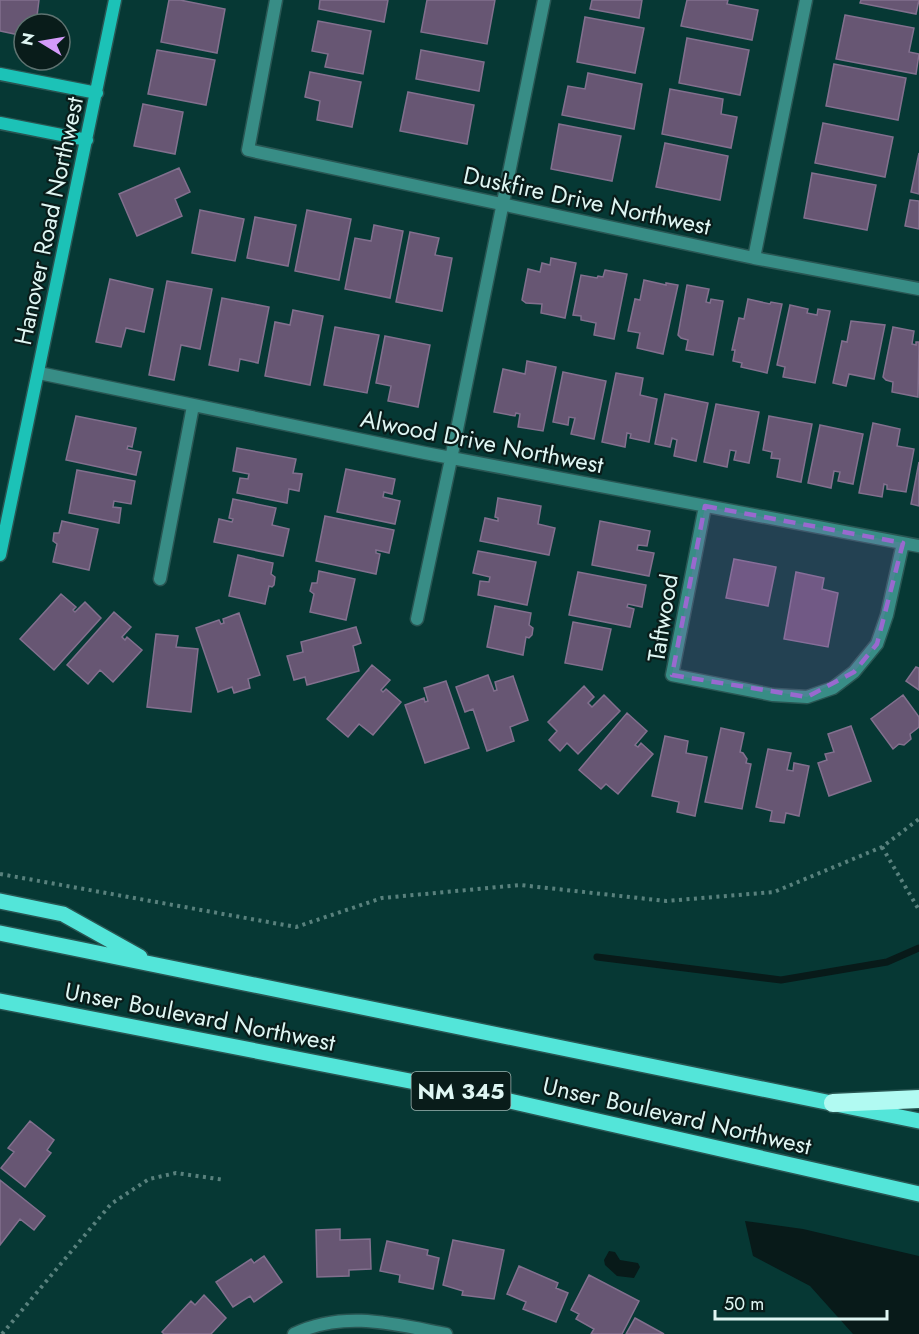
<svg xmlns="http://www.w3.org/2000/svg" width="919" height="1334" font-family="Jost,sans-serif">
<rect width="100%" height="100%" fill="#063834"/>
<path fill="#081a19" d="M745,1221L803,1229L919,1256V1334H853L810,1286L753,1256Z
M609,1251L615,1252L620,1260L638,1263L640,1267L634,1278L617,1276L605,1265L604,1260Z"/>
<g fill="none" stroke-linecap="round" stroke-linejoin="round">
<path stroke="#081a19" stroke-width="7" d="M597,957L781,980L887,962L919,948"/>
</g>
<path fill="#675673" stroke="#82708e" stroke-width="1.5" d="M0,0H39L36,24H24V36L0,31Z
M169,0H180L225,9L217,53L161,42Z
M320,0H388L384,22L319,9Z
M427,0H495L487,44L421,32Z
M592,0H642L639,18L590,9Z
M687,0H728L727,4L758,10L752,40L681,26Z
M861,0H919L916,14L860,3Z
M845,15L914,28L909,52L919,54L916,74L836,59Z
M585,17L644,28L635,73L577,62Z
M318,21L371,31L363,74L325,67L328,54L312,51Z
M687,38L749,50L740,95L679,83Z
M157,50L215,60L206,105L148,94Z
M421,50L484,62L479,91L416,79Z
M834,64L906,78L898,120L826,106Z
M310,72L361,82L352,127L317,120L320,101L305,97Z
M588,73L642,84L634,129L562,115L568,86L585,89Z
M670,89L723,99L721,114L737,117L731,148L662,134Z
M408,92L474,105L467,144L400,131Z
M143,104L183,112L175,154L134,146Z
M823,123L893,137L885,177L815,163Z
M559,124L621,136L612,181L551,169Z
M665,143L728,156L720,200L656,187Z
M919,153V194L911,192Z
M179,168L190,192L175,199L182,216L137,236L119,194Z
M812,173L876,185L867,230L804,218Z
M910,200L919,201V229L905,226Z
M200,210L244,219L235,261L192,253Z
M307,210L351,219L339,280L295,271Z
M255,217L296,225L288,266L247,258Z
M374,225L403,231L390,298L345,289L355,238L371,241Z
M410,232L439,238L435,255L452,258L442,311L396,302Z
M551,258L576,263L565,318L541,313L542,304L526,303L522,300L528,269L540,272L542,263L550,265Z
M605,270L627,274L614,339L594,335L596,323L581,320V316L573,315L581,275L597,278L598,276L603,277Z
M110,279L153,289L144,332L126,328L121,347L96,342Z
M644,280L666,285V283L678,285L663,354L637,348L640,333L628,331L635,299L640,300Z
M167,281L212,289L200,349L181,345L174,380L149,375Z
M687,285L709,289L706,302L710,303L711,299L723,301L713,355L686,350L688,340L681,338L678,335Z
M222,298L269,307L258,363L240,359L238,371L209,365Z
M748,299L770,304L771,302L782,304L767,373L741,367L742,363L733,361L735,350H732L739,318L744,319Z
M790,305L808,309L807,313L817,315L818,309L830,311L815,383L783,377L785,367L777,365Z
M293,310L323,316L310,385L265,376L275,322L290,325Z
M851,321L885,325L874,379L849,374L846,386L833,383L842,341L847,342Z
M335,327L379,335L367,393L324,385Z
M893,327L914,331L912,344L916,345V342H919L918,397L892,392L893,382L886,380L883,377Z
M385,336L430,345L418,407L388,401L391,386L376,383Z
M527,361L556,367L543,431L518,427L520,414L516,413L515,416L494,412L503,369L525,374Z
M563,372L606,381L594,439L571,434L575,418L569,417L568,425L553,422Z
M616,373L643,378L640,395L657,399L649,442L630,438L631,434L627,433L625,447L602,442Z
M665,394L708,403L696,461L674,456L677,440L672,438L670,447L655,444Z
M716,404L759,412L749,463L734,460L736,451L730,450L727,467L704,462Z
M76,416L136,428L132,447L128,446L127,449L141,452L136,475L66,460Z
M769,416L812,424L801,482L777,477L780,459L771,458L772,452L763,450Z
M873,423L900,429L897,446L914,449L906,492L887,489V485L884,484L882,497L859,493Z
M820,425L863,434L853,484L838,481L840,472L834,471L831,488L808,483Z
M237,448L296,459L293,473L302,474L299,491L289,489L287,503L237,493L240,478L248,479L249,474L233,471Z
M919,462V506L911,504Z
M346,469L395,479L392,494L384,492L383,497L400,501L395,524L337,512Z
M77,470L135,481L131,504L114,501L113,507L121,508L119,523L69,513Z
M498,498L541,506L538,524L555,528L549,555L480,541L485,518L498,521V518L495,517Z
M233,499L276,508L272,525L289,529L283,556L214,542L219,519L232,522L233,519L229,518Z
M325,516L394,530L389,553L376,550V553L380,554L376,574L316,561Z
M62,521L98,529L89,570L53,562L57,544L53,541L54,533H59Z
M600,521L650,531L647,546L638,545L637,550L654,553L649,576L592,565Z
M478,551L536,562L527,605L478,595L480,581L489,582L490,577L473,573Z
M238,555L273,563L271,574L275,577L274,585L272,587L269,586L265,604L229,596Z
M734,559L776,567L768,606L726,598Z
M319,571L355,579L346,620L310,612L314,594L310,591L312,583H317Z
M578,572L646,585L642,607L628,604L627,607L634,609L630,627L569,615Z
M796,572L824,578L822,589L838,593L828,647L784,639Z
M61,594L76,607L73,610L75,612L85,602L101,618L54,670L20,639Z
M495,606L531,613L529,625L533,628L532,635L529,638L526,637L523,655L487,647Z
M114,612L131,627L122,637L125,640L127,637L142,650L113,682L100,670L88,684L67,665Z
M239,613L260,675L248,679L250,688L234,693L232,687L218,692L196,628L219,620L221,624L224,623L223,619Z
M573,622L611,629L602,670L565,663Z
M356,627L361,643L353,646L359,671L307,685L305,677L294,680L287,656L303,652L301,642Z
M156,634L178,636L176,647L198,649L191,712L147,707Z
M372,665L390,680L381,690L383,692L386,689L401,702L373,735L359,724L348,737L327,719Z
M916,667L919,668V690L906,681Z
M488,675L494,691L497,690L495,682L513,676L528,720L510,727L514,741L487,751L473,709L465,712L456,687Z
M446,681L469,748L425,763L405,705L424,698L425,702L428,701L424,688Z
M584,686L594,697L588,703L592,707L604,695L620,711L578,754L567,743L560,751L549,740L557,731L548,722Z
M903,695L919,717V727L910,734L911,739L904,745L899,744L893,749L871,719Z
M627,713L647,731L635,745L638,747L641,743L653,754L618,794L606,784L601,789L579,770Z
M851,726L871,781L829,796L818,763L827,760L825,754L834,752L828,734Z
M721,728L744,733L740,752L743,753L747,759L746,763L751,764L742,809L705,802Z
M665,736L688,741L686,753L707,757L695,816L677,812L679,802L652,796Z
M768,749L791,753L787,770L793,771L794,763L809,766L799,816L786,813L784,823L770,821L772,811L756,807Z
M30,1121L54,1140L47,1150L51,1153L25,1187L1,1168L14,1152L8,1148Z
M0,1180L45,1216L34,1230L20,1219L0,1245Z
M340,1229V1240L370,1239L371,1269L349,1270V1276L317,1277L316,1230Z
M453,1240L504,1250L494,1299L462,1295L463,1291L443,1285Z
M387,1241L428,1250L427,1255L439,1258L433,1289L399,1282L400,1275L380,1271Z
M264,1256L282,1282L254,1302L250,1296L233,1307L216,1282L251,1259L254,1263Z
M519,1266L558,1283L556,1288L568,1293L556,1322L523,1309L526,1302L507,1294Z
M589,1275L639,1301L622,1334H591L594,1329L576,1319L579,1314L571,1310Z
M204,1295L226,1318L211,1334H164L162,1332L191,1301L195,1305Z
M635,1318L664,1334H626Z"/>
<g fill="none" stroke-linecap="round" stroke-linejoin="round">
<defs>
<path id="street" d="M276,0L248,150L754,258L919,289
M754,258L806,0
M39,373L425,453L919,546
M705,506L672,675L773,695L807,697L833,688L854,672L877,644L887,615L903,543
M160,579L193,406
M417,619L451,459L544,0
M294,1334C344,1310 394,1324 446,1334"/>
<path id="secondary" d="M0,74L97,93
M0,123L87,140
M0,555L115,0"/>
<path id="primary" d="M0,901L63,914L140,957
M0,933L919,1121
M0,1001L492,1097L919,1194"/>
<path id="highway" d="M833,1103L919,1099"/>
</defs>
<use href="#street" stroke="#295653" stroke-width="15"/>
<use href="#secondary" stroke="#295653" stroke-width="15"/>
<use href="#primary" stroke="#295653" stroke-width="18"/>
<use href="#highway" stroke="#295653" stroke-width="21"/>
<path stroke="#59817d" stroke-width="4" stroke-dasharray="3 4.5" stroke-linecap="butt" d="M882,847L919,910
M0,874L296,927L382,898L520,885L666,901L774,892L882,847L919,819
M2,1334L111,1204L149,1179L176,1173L225,1180"/>
<use href="#street" stroke="#388d86" stroke-width="12"/>
<use href="#secondary" stroke="#1cc2b7" stroke-width="12"/>
<use href="#primary" stroke="#53e5d9" stroke-width="15"/>
<use href="#highway" stroke="#b1faf2" stroke-width="18"/>
</g>
<path fill="#9969cf" fill-opacity="0.2" stroke="#9969cf" stroke-width="4.5" stroke-dasharray="12 8" stroke-linejoin="round" d="M705,506L903,543L877,644L854,672L807,697L672,675Z"/>
<g text-anchor="middle" stroke-width="4.5" stroke-linejoin="round" paint-order="stroke">
<rect fill="#091c1a" stroke="#9fb5b2" stroke-width="1.5" x="411.5" y="1072" width="99" height="38" rx="4.5"/>
<g font-size="22" font-weight="bold" fill="#dff6f3">
<text x="461" y="1099">NM 345</text>
</g>
<g font-size="24" fill="#dff6f3" stroke="#091c1a">
<text transform="translate(587 201) rotate(12)" y="8">Duskfire Drive Northwest</text>
<text transform="translate(49 221) rotate(-78)" y="8">Hanover Road Northwest</text>
<text transform="translate(482 442) rotate(11)" y="8">Alwood Drive Northwest</text>
<text transform="translate(663 618) rotate(-81)" y="8">Taftwood</text>
<text transform="translate(200 1017) rotate(11)" y="8">Unser Boulevard Northwest</text>
<text transform="translate(677 1116) rotate(13)" y="8">Unser Boulevard Northwest</text>
</g>
</g>
<g transform="translate(42 42) rotate(281)"><circle r="28" fill="#091c1a" stroke="#5f7371" stroke-width="1.5"/>
<path d="M0-4.5L10 22L0 15L-10 22Z" fill="#d59bfa"/>
<text y="-9" font-size="16" font-weight="bold" text-anchor="middle" fill="#dff6f3">N</text>
</g>
<path d="M715 1310v9h172v-9" fill="none" stroke="#dff6f3" stroke-width="3"/>
<text x="724" y="1310" font-size="18" fill="#dff6f3" stroke="#091c1a" stroke-width="4.5" paint-order="stroke">50 m</text>
</svg>
